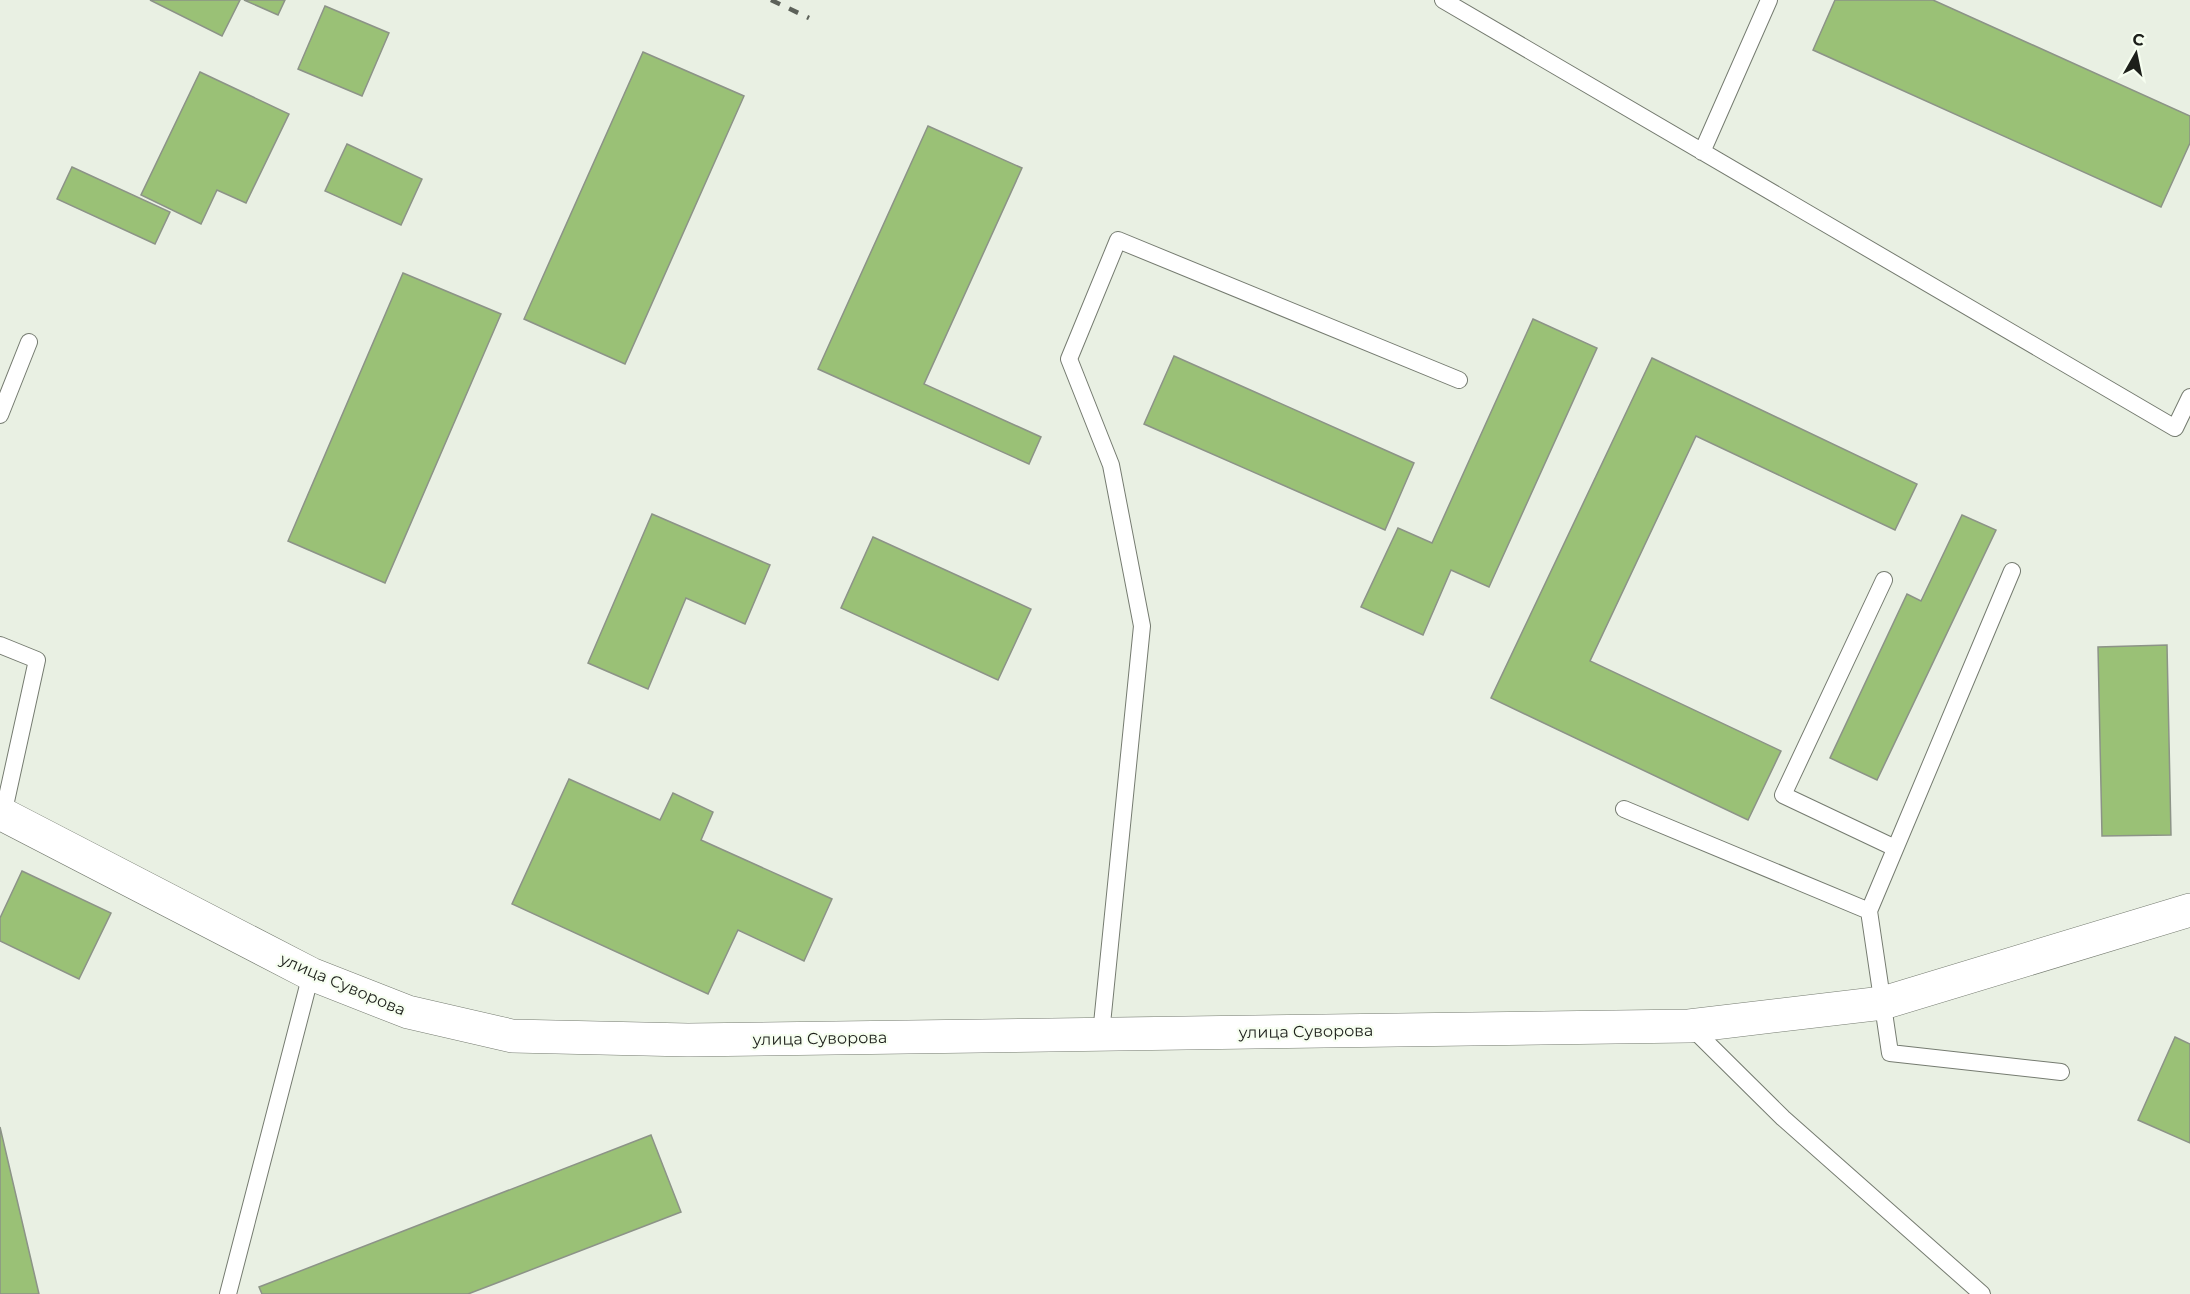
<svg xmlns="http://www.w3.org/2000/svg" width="2190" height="1294" font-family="Montserrat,sans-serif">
<rect width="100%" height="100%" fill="#e9f0e3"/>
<path fill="#9ac176" stroke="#8c9387" stroke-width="1.5" d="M150,0H240L222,36Z
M244,0H285L278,15Z
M1835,0H1933L2190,116V143L2161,207L1813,50Z
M325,6L389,33L362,96L298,69Z
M643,52L744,96L625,364L524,319Z
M200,72L289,114L246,203L217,190L201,224L141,195Z
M928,126L1022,168L924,384L1041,437L1029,464L818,369Z
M347,144L422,179L401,225L325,191Z
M72,167L170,212L155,244L57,199Z
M403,273L501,314L385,583L288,541Z
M1533,319L1597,348L1489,587L1451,570L1423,635L1361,607L1398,528L1432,543Z
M1174,356L1414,463L1385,530L1144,424Z
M1652,358L1917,484L1895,530L1696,436L1590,661L1781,751L1748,820L1491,698Z
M652,514L770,565L745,624L686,598L648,689L588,663Z
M1962,515L1996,530L1877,780L1830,758L1907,594L1921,601Z
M873,537L1031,609L998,680L841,608Z
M2167,645L2171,835L2102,836L2098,647Z
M569,779L660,820L673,793L713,812L701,840L832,899L804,961L738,930L708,994L512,904Z
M22,871L111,913L79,979L0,941V918Z
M2175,1037L2190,1044V1143L2138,1120Z
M0,1127L39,1294H0Z
M651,1135L681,1212L468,1294H262L259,1287Z"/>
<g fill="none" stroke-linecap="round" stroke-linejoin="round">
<defs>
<path id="service" d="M1443,0L2175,428L2190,397
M1702,152L1769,0
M0,415L29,342
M2012,571L1869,911L1890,1053L2061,1072
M1884,580L1783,795L1895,848
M0,645L37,660L3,815
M1624,809L1869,911
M1690,1026L1783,1118L1982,1294
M1101,1034L1142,626L1111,465L1069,359L1118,240L1459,380
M228,1294L311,974"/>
<path id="tertiary" d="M0,813L311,974L408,1012L512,1036L688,1040L1689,1026L1883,1003L2190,910"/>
</defs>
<use href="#service" stroke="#757b70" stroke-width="18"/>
<use href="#tertiary" stroke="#757b70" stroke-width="34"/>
<use href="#service" stroke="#fff" stroke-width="16"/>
<use href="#tertiary" stroke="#fff" stroke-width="33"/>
<path stroke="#5c6159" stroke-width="4.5" stroke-dasharray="10 10" stroke-linecap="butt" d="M771,0L809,18"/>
</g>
<g text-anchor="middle" stroke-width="4.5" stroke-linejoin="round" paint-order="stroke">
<g font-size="16" fill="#1c1f1a" stroke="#f6fef0">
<text transform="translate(343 984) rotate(23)" y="6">улица Суворова</text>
<text transform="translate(1306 1031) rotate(-1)" y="6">улица Суворова</text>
<text transform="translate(820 1038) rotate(-1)" y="6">улица Суворова</text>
</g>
</g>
<g transform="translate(2136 54) rotate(9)" stroke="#f6fef0" stroke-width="4.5" paint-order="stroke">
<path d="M0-4.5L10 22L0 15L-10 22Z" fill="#1c1f1a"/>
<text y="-9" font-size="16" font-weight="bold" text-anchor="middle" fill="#1c1f1a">С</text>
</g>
</svg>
